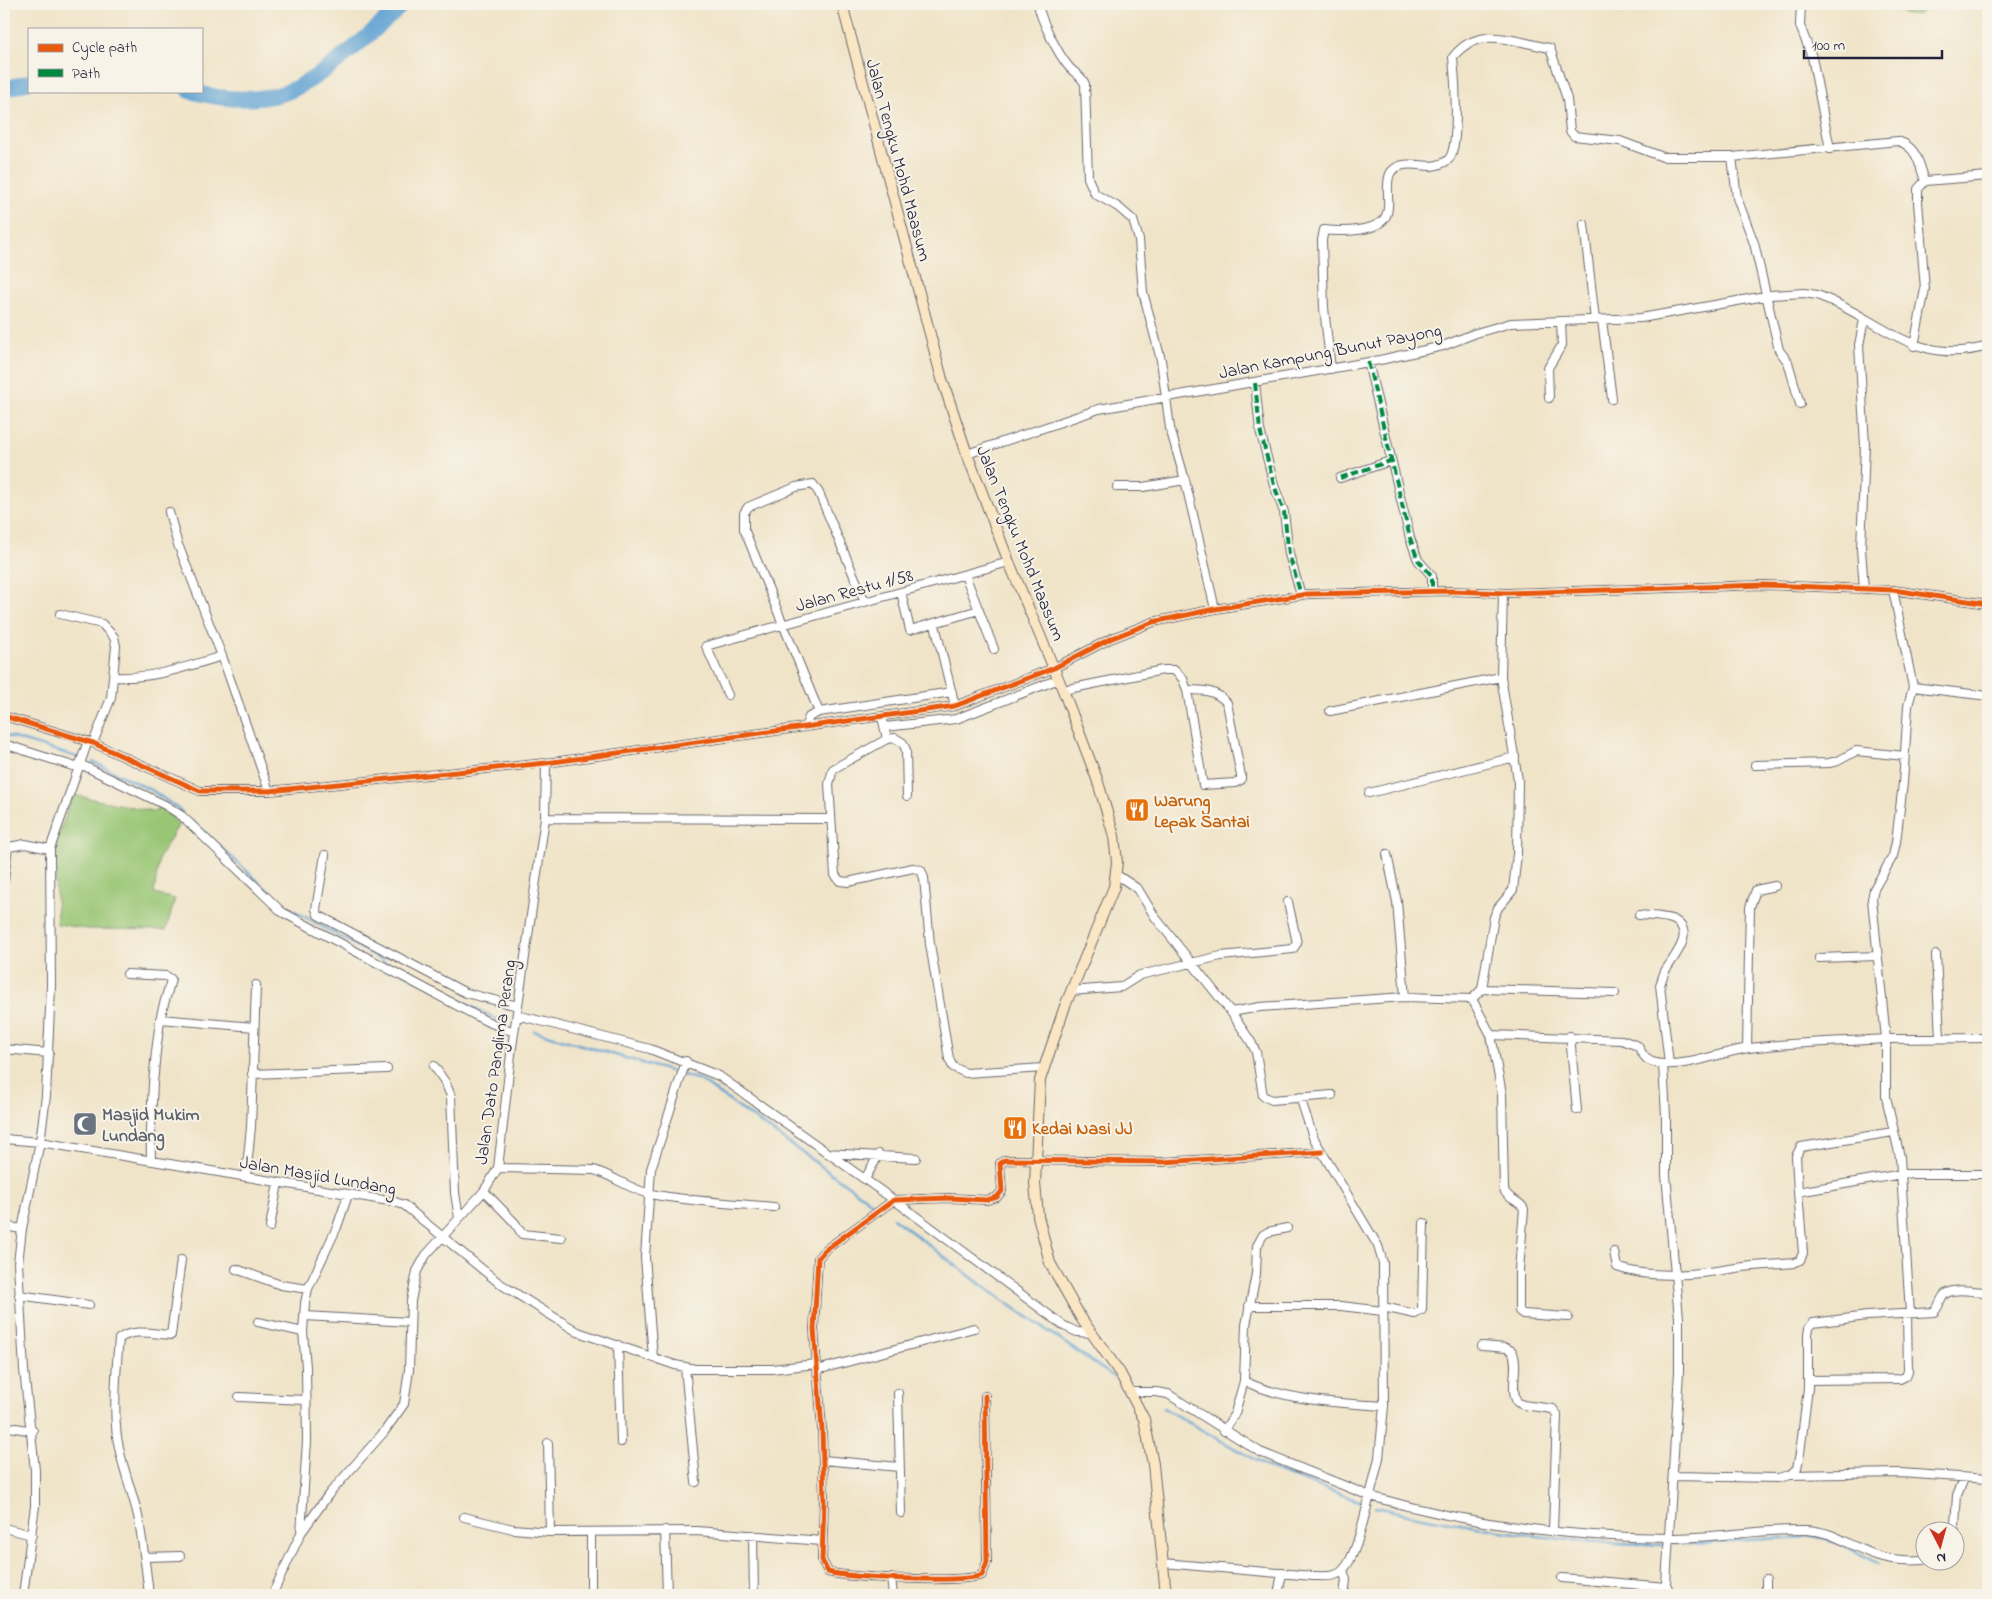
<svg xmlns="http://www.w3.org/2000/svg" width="1992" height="1599" font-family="'Indie Flower',sans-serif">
<rect width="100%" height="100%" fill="#f7f3e8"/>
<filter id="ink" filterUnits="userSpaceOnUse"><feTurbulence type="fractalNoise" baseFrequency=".02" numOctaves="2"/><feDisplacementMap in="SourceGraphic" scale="10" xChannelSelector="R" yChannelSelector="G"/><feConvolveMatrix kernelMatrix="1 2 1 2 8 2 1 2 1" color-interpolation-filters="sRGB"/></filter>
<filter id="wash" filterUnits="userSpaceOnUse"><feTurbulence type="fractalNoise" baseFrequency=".0096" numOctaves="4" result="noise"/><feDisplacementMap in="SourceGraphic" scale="20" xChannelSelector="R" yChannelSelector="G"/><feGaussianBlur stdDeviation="1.12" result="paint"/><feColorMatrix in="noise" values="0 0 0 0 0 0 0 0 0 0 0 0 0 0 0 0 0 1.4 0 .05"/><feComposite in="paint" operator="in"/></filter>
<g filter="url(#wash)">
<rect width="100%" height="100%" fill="#f0e4c8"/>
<path fill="#99c675" stroke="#5e7458" d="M1891,4H1933L1919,14L1905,15Z
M73,795L152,811H157L158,807H161L179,824L159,858L154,894L175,899L166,930L87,929L57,924L54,847Z"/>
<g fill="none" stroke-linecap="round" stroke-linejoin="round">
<path stroke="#5da1d2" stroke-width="2.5" d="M4,735L77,757
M93,762L153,791L182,812
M192,821L284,905L388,964
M402,972L499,1020
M534,1031L700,1080L878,1207
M893,1218L987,1289L1114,1377
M1163,1408L1271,1469L1362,1502
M1375,1507C1437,1521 1499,1532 1563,1539C1596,1543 1630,1543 1663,1545
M1674,1544L1805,1537L1825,1538L1878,1563"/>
<path stroke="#5da1d2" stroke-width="16" d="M4,89L29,82
M190,91C219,99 251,102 281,94C318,83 374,31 403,4"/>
</g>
</g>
<g filter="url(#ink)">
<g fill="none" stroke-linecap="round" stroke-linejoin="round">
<defs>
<path id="minor" d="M1038,4C1041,21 1058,54 1069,67C1075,74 1081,75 1085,84L1088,178L1095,194L1118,207L1133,220L1139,240L1143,292L1161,360L1170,428L1185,480L1215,609
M1801,4L1800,26L1812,57L1830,149
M1732,157L1737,198L1754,243L1779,350L1788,362L1800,404
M1584,224L1595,320
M1602,320L1612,399
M1864,320L1859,345L1865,445L1861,549L1864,589
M1914,346L1925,289L1918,202V189L1925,181
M1368,362L1410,538L1418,560L1432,576V591
M1331,369L1324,308L1322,240L1324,230C1340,232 1382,233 1387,213C1389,208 1388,200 1388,194C1388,187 1387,178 1391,172C1401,160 1419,166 1431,166C1438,165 1444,164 1449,159C1460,145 1455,76 1453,57C1479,24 1515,42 1550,48L1567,99L1570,131L1574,136L1620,141L1663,157H1732L1898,141C1917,147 1919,163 1925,181L1988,176
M1255,383L1260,430L1274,485L1284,512L1289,554L1301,595
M1549,398L1548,368L1562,345L1561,321
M967,454L1099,409L1380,360L1443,346L1476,333L1511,323L1641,318L1771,295L1804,293L1817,295C1879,317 1914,368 1988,346
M1340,478L1390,461
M1117,487H1143L1185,480
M169,512L177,542L222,656L269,791
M965,575L994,649
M901,592L910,630L979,610
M60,614L102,624L114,637L116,646L111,698L93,743
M935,625L955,706
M114,677C152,679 186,667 222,656
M1913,687L1988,696
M1063,690L1163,670H1174L1183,679L1187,690L1203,785L1235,783L1241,780V776L1227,703C1216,690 1203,690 1187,690
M728,695L706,646L1009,562
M1330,711L1501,677
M819,712L744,529V513L748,507L796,487L813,484L819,493L865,602
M4,716L93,743L200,791H269L546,763L955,706L1054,668L1110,639L1153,622L1215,609L1308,594L1451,591L1507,593L1764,585L1893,590L1988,604
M882,717L887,739L833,769L829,784L835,875L840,881L848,882L913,868L921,870L924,878L930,944L949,1059L953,1067L966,1073L1043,1068
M805,727L809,717L819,712L952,692
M885,727L956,719L1059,679
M887,739L895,738L903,743L906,750L907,796
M4,744L79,768
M80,764L165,805L182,816L282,912L486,1021L514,1032
M1755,765L1829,763L1838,761L1856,751L1905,756
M1369,793L1515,757
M545,818L831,819
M4,848L25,844L50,849L51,986L46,1096L40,1142L22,1229L18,1263L24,1370L35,1470V1506L23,1595
M50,849L88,741
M1387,854L1397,902L1405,997
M325,855L316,909L318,915L466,993L518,1006
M1117,875L1138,889L1155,917L1231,1012L1251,1042L1256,1052L1263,1096L1272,1100L1332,1095
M4,881L8,846
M1639,915C1649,916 1666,916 1674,920C1697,932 1673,958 1665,971C1663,975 1662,980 1660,985L1669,1064
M1936,955L1940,1038
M1819,958L1877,956
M127,974L166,976L171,979C168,993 162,1007 160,1021C153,1068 150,1114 151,1161
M1482,989L1615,993
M1071,991L1121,987L1140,975L1221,956L1293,949L1297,943L1288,902
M1472,999L1482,989L1494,917L1498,908L1513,890L1517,854L1518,780L1501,677L1503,593
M1231,1012L1260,1007L1405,997L1472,999L1491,1035L1622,1040L1638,1046C1644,1058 1648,1063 1663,1064C1692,1066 1721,1052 1749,1048C1795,1042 1840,1042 1886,1039L1872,899L1874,889L1893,856L1896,842L1903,783L1908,706L1913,687L1893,590
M517,1015L650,1049L719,1076L894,1200L1064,1326L1077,1332L1092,1333
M160,1019L254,1027
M1491,1035L1502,1094L1504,1190C1508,1200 1520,1200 1524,1209L1519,1270V1311L1523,1314L1568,1317
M1570,1036L1577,1110
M1747,1048L1750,907L1756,890L1775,886
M4,1049L49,1053
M1663,1064L1666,1116V1175L1679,1318V1372L1666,1584L1670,1593L1681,1595
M434,1066L445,1082L451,1096L455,1193L459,1218
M252,1074L387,1069
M1300,1097L1313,1137L1378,1246L1383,1263L1384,1406L1379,1458L1370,1496C1466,1524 1570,1537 1669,1538C1715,1538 1760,1529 1806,1530C1835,1531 1850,1547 1876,1555C1892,1561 1908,1561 1924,1560
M4,1139L40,1142L395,1202L404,1205L499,1283L578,1332L675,1365L695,1369H772L816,1364
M827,1153L916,1158
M498,1168L594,1170C614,1176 630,1190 651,1194C691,1202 733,1203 774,1207
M246,1177L251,1127L256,985
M865,1179L879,1154
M484,1191L515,1223L522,1234L561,1238
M1798,1192L1796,1156L1801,1147L1893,1132
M4,1226L22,1229
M270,1227L278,1183
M1614,1252L1617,1267C1652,1280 1700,1274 1736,1268C1755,1265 1775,1265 1794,1263L1800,1260L1803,1253L1798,1192L1902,1174H1988
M236,1269L281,1285L308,1289
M19,1295L89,1305
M1249,1306H1341L1383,1311
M1383,1307L1415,1314L1422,1310L1424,1223
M1910,1313L1900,1157L1886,1097V1039L1988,1038
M305,1316L410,1322
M258,1322L303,1332
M618,1345L621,1442
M1482,1346L1506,1348L1512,1351C1520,1366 1509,1387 1517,1402L1523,1405L1553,1409L1557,1415L1553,1530
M653,1357L645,1257L651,1169L686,1061
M685,1367L696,1482
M817,1370L974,1328
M1808,1380L1900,1379L1906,1376L1908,1371L1907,1314
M1244,1381C1286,1401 1339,1403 1384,1406
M1131,1392H1156L1168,1394L1260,1452L1370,1496C1364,1515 1357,1556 1343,1570C1336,1578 1322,1576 1313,1576L1163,1563
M898,1393L901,1513
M985,1396L987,1562L982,1575C965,1583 847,1578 828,1572L822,1560L824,1501L822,1429L814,1329L818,1258L825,1250L894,1200L949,1198L987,1200L997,1197L1002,1191L1000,1163L1005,1160L1163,1162L1322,1152
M239,1397L306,1400
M4,1426L33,1431
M1224,1431L1235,1413L1244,1381L1246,1325L1256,1274L1257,1246L1263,1235L1268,1232L1287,1228
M548,1443L550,1532
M823,1460L899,1467
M1790,1475L1900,1473L1988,1479
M1673,1476L1778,1478L1790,1475L1797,1468L1800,1453L1808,1388V1335L1809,1328L1813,1323L1867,1316L1934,1312C1939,1307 1940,1300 1944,1295C1953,1286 1977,1293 1988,1292
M464,1517L513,1529L550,1532L697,1531L822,1541
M4,1528L32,1535
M665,1530L667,1595
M301,1533L307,1441L306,1367L303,1332L305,1303L308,1289L337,1227L348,1195
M753,1535L754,1595
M1954,1540L1957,1495L1964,1479
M145,1557L180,1556
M1343,1570L1346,1580L1344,1595
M891,1578L893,1595
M1562,1578L1666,1587
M149,1595C146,1568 143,1542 138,1516C131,1486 118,1457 116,1427C114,1398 116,1369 119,1339C133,1328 154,1334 171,1335L181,1260
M272,1595L301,1533L329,1494L384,1432L404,1404L409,1370L411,1301L417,1271L426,1255L484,1191L498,1168L511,1054L545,818L546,763
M591,1595V1533
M1278,1595L1282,1573
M1766,1595V1580"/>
<path id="secondary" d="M842,4L942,379L967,454L1009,562L1063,690L1097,779L1114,836L1117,862L1114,887L1065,1006L1040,1080L1035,1183L1038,1216L1050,1263L1081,1318L1120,1373L1144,1419L1153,1464L1166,1595"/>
</defs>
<use href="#minor" stroke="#6a666c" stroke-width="10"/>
<use href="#secondary" stroke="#6a666c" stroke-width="12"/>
<use href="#minor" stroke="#fff" stroke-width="8"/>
<use href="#secondary" stroke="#fbe6c3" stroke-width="10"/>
<path stroke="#00873e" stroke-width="4" stroke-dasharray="8 4" stroke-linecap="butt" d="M1368,362L1410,538L1418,560L1432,576V591
M1255,383L1260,430L1274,485L1284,512L1289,554L1301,595
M1340,478L1390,461"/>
<defs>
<path id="cycleway" d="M4,716L93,743L200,791H269L546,763L955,706L1054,668L1110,639L1153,622L1215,609L1308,594L1451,591L1507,593L1764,585L1893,590L1988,604
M985,1396L987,1562L982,1575C965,1583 847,1578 828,1572L822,1560L824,1501L822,1429L814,1329L818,1258L825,1250L894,1200L949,1198L987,1200L997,1197L1002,1191L1000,1163L1005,1160L1163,1162L1322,1152"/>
</defs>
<use href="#cycleway" stroke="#f7f3e8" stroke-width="8"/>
<use href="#cycleway" stroke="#e8590c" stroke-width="5"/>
</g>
</g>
<defs>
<symbol id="restaurant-square" viewBox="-11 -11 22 22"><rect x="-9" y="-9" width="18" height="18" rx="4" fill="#e8710a" stroke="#f7f3e8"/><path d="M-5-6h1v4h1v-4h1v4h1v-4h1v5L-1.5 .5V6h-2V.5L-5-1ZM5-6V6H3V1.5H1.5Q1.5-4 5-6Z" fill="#fff"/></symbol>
<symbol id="mosque-square" viewBox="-11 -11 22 22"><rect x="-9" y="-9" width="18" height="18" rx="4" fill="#6b7280" stroke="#f7f3e8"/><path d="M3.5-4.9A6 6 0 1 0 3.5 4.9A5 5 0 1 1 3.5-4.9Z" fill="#fff"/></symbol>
</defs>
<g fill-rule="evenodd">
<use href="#restaurant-square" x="1123" y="796" width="28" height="28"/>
<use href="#mosque-square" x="71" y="1110" width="28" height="28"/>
<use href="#restaurant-square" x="1001" y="1114" width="28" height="28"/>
</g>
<g text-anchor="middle" stroke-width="4" stroke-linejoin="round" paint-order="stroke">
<g font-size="18" fill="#22223b" stroke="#f7f3e8">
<text transform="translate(899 160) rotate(75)" y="6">Jalan Tengku Mohd Maasum</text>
<text transform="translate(1330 351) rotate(-11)" y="6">Jalan Kampung Bunut Payong</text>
<text transform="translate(1021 543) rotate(68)" y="6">Jalan Tengku Mohd Maasum</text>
<text transform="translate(854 590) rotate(-15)" y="6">Jalan Restu 1/58</text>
<text transform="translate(495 1062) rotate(-82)" y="6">Jalan Dato Panglima Perang</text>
<text transform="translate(318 1175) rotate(10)" y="6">Jalan Masjid Lundang</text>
</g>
<g font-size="18" font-weight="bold" fill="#c56008" stroke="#f7f3e8" text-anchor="start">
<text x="1154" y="806">Warung<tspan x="1154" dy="21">Lepak Santai</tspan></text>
<text x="1032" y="1134">Kedai Nasi JJ</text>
</g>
<g font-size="18" font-weight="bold" fill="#5b616d" stroke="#f7f3e8" text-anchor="start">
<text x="102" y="1120">Masjid Mukim<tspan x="102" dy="21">Lundang</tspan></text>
</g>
</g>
<rect width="1992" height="1599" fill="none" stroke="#f7f3e8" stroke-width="20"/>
<rect x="28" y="28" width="175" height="65" fill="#f7f3e8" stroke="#a29fa3"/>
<rect x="38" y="44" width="25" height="8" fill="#e8590c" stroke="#a29fa3"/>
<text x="72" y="52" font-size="15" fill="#22223b">Cycle path</text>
<rect x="38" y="69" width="25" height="8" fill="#00873e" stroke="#a29fa3"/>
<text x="72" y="78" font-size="15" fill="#22223b">Path</text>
<g transform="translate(1940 1546) rotate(174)"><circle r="24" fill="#f7f3e8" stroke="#a29fa3"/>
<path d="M0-4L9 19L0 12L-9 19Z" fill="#c8321e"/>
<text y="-8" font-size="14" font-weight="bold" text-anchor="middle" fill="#22223b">N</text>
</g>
<path d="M1804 50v8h138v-8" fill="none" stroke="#22223b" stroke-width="2.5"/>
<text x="1812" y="50" font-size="15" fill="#22223b" stroke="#f7f3e8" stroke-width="4" paint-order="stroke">100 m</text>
</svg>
